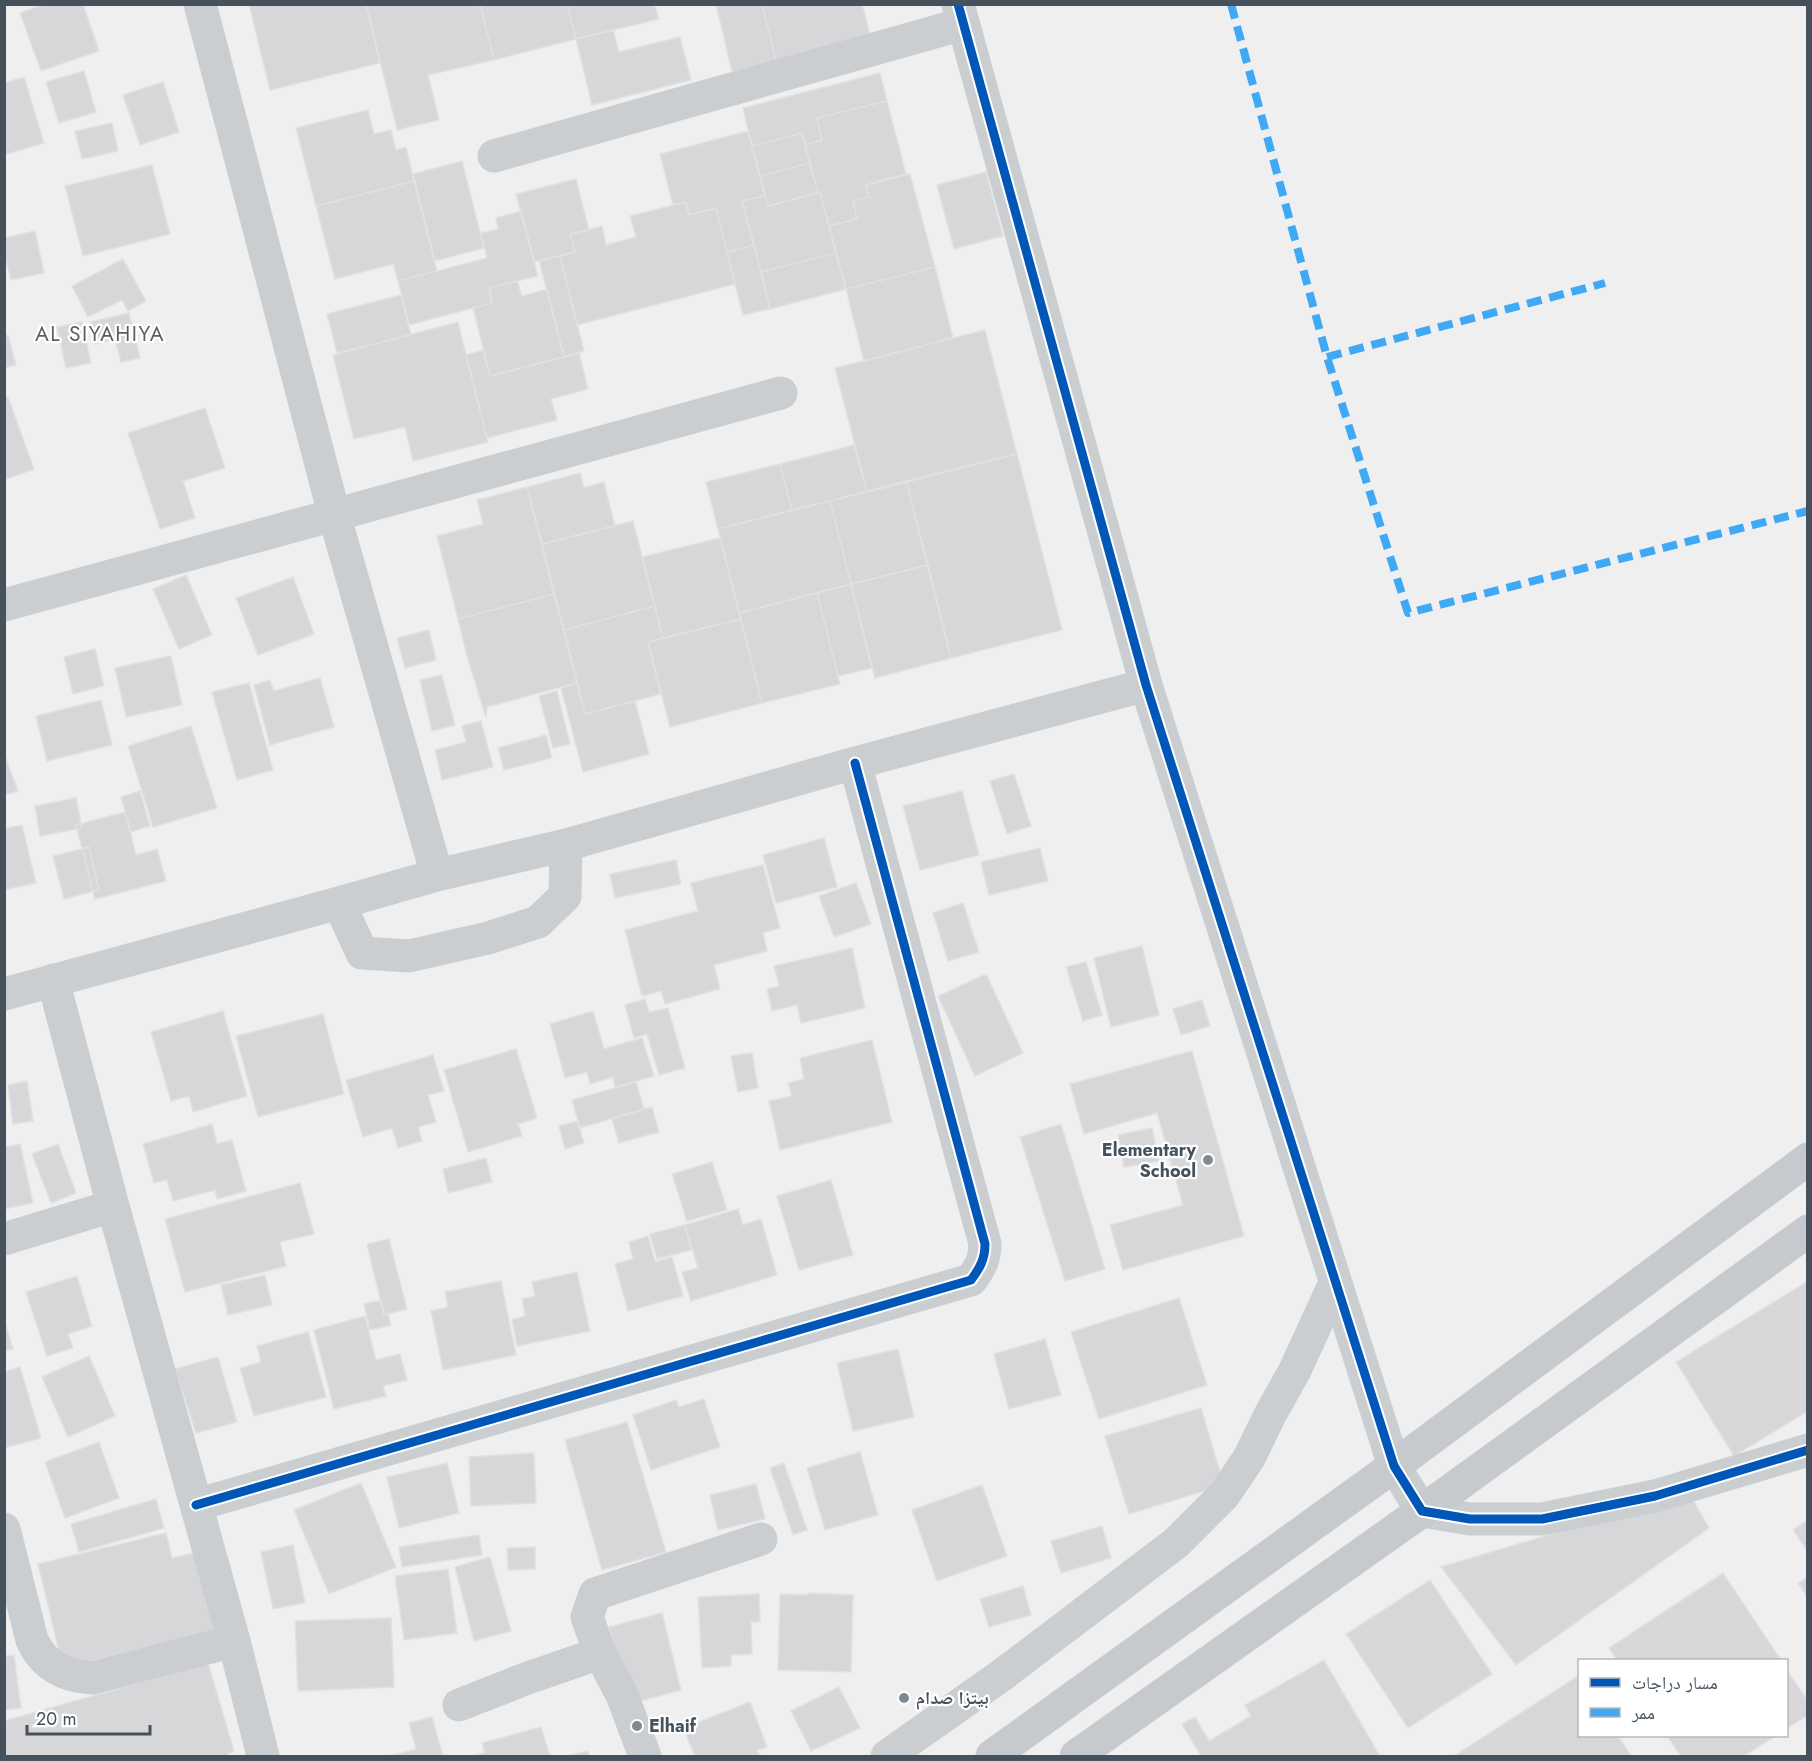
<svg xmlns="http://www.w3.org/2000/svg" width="1812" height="1761" font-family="Jost,'Noto Naskh Arabic',sans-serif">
<rect width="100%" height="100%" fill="#f0efef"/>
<path fill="#d7d7d9" stroke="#e1e1e2" stroke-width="1.5" d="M45,4H83L99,51L41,71L20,13Z
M249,4H366L380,63L270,90Z
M366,4H480L494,60L428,75L439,120L397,130Z
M480,4H567L576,39L494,60Z
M567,4H654L659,19L576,39Z
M716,4H762L776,61L732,72Z
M762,4H862L871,38L776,61Z
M613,30L619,52L680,37L691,80L592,105L576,39Z
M84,71L96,112L59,123L46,82Z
M880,73L887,101L817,118L822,140L805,145L802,133L752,146L743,108Z
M24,77L44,143L4,155V83Z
M163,82L179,132L140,145L123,95Z
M887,101L906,174L866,185L869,197L853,201L857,219L829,226L820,192L818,193L805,145L822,140L817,118Z
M368,110L374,134L391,130L396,150L406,147L414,181L316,206L296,128Z
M112,123L118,151L82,159L75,131Z
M748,131L765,196L742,201L754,245L727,252L716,208L689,215L686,202L673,205L660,154Z
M802,133L810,163L760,176L752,146Z
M462,161L484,248L435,261L413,174Z
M810,163L818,193L768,206L760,176Z
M152,165L170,234L83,256L65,186Z
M986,172L1003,236L954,249L937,185Z
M910,174L935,267L846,289L829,226L857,219L853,201L869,197L866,185Z
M576,179L589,230L570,234L575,252L534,262L516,194Z
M414,181L437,271L398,281L393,264L335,279L316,206Z
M820,192L836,253L761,272L742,201L765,196L768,206Z
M686,202L689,215L716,208L735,284L577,325L560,256L575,252L570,234L602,226L606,245L636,237L630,216Z
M521,211L538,276L489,288L492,303L409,325L398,281L487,258L481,233L498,229L496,218Z
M35,231L44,273L11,280L4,253V238Z
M754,245L770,309L743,315L727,252Z
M836,253L846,289L770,309L761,272Z
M560,256L584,351L564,357L539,260Z
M123,259L146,301L128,311L122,300L88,317L72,286Z
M935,267L953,338L864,361L846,289Z
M517,281L522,296L547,289L564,357L490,376L473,308L492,303L489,288Z
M401,295L411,335L337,353L327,314Z
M129,313L140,358L121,362L115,339L95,344L90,322Z
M82,322L91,363L66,368L57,327Z
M458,322L488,442L413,461L405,427L354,439L333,355Z
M985,330L1017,454L867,492L835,368Z
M8,335L16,365L4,368V336Z
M483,350L490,376L579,353L588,389L551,399L557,420L487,438L466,355Z
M8,397L34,469L4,480V398Z
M205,408L225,468L183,481L195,518L160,529L128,433Z
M854,445L867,492L792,510L780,464Z
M1017,454L1062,630L951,658L906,481Z
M780,464L792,510L718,529L706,482Z
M580,473L584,488L604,482L615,526L542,544L527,487Z
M906,481L928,565L851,584L830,501Z
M527,487L554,594L458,619L437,536L483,524L477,500Z
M830,501L851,584L739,613L718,529Z
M633,521L655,606L564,630L542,544Z
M720,538L741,619L663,638L642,557Z
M928,565L951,658L875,678L851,584Z
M186,575L212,635L179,649L153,589Z
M293,577L314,634L258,655L236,598Z
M851,584L872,668L838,676L817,593Z
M817,593L840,684L762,703L739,613Z
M554,594L577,683L487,707L486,718L467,656L458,619Z
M655,606L663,638L648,642L661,694L585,714L564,630Z
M741,619L762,703L670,727L648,642Z
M429,630L436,660L405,668L397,638Z
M95,649L104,686L73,694L64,657Z
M171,656L182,705L126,717L115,668Z
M442,675L455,725L432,731L420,680Z
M320,678L334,727L270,745L254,685L270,680L274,691Z
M249,683L273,770L237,780L212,692Z
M577,683L585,714L635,701L649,754L583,772L561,688Z
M557,691L570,744L553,748L539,696Z
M101,700L112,745L47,761L36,716Z
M481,721L493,767L442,780L435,750L466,742L462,726Z
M191,726L217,808L153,827L128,746Z
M546,735L552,758L504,770L498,748Z
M4,753L18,791L4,795Z
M1014,774L1031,826L1007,834L990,781Z
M140,791L150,826L131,832L121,797Z
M962,791L979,855L920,870L903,806Z
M76,798L82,828L40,836L35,806Z
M125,812L136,855L157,849L166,881L95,899L76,825Z
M22,825L36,883L4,890V829Z
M824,838L837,887L776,903L763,855Z
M89,847L99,890L64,899L53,856Z
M1040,848L1048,881L989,895L981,862Z
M676,860L681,884L615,898L610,874Z
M763,865L780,928L763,933L767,951L714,965L720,989L665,1004L661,991L642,996L625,930L698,911L691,883Z
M856,883L871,924L834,937L819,896Z
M963,903L979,952L948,961L933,913Z
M1142,946L1159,1015L1111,1027L1094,958Z
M852,948L865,1008L801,1023L797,1005L772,1011L767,989L779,986L774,966Z
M1086,962L1102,1015L1083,1021L1066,967Z
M986,974L1023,1053L975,1076L938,996Z
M645,999L649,1012L668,1008L685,1068L659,1075L647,1034L634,1038L625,1005Z
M1202,1000L1210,1026L1181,1035L1173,1009Z
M223,1011L247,1096L193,1112L189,1096L171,1101L151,1032Z
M593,1011L604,1049L642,1038L654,1076L615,1087L613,1077L590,1084L587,1072L565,1078L550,1024Z
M323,1014L344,1094L258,1117L236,1036Z
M872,1040L892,1122L780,1150L769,1101L792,1096L788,1083L804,1079L800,1058Z
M516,1049L537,1118L518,1124L522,1136L468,1152L444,1070Z
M1192,1051L1244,1236L1123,1270L1110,1225L1183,1205L1157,1113L1084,1134L1070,1084Z
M752,1053L758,1088L738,1092L731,1056Z
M433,1055L444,1091L428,1095L436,1122L418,1127L422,1141L398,1148L392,1128L363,1137L346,1080Z
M27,1081L33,1121L13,1124L8,1085Z
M636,1082L644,1109L580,1128L572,1100Z
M652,1107L659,1132L619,1143L612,1119Z
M577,1121L584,1143L565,1149L559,1126Z
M212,1124L217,1144L232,1140L246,1191L217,1199L215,1190L173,1201L167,1180L154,1183L143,1144Z
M1061,1124L1105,1269L1065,1281L1020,1137Z
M1152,1128L1159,1161L1124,1167L1118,1135Z
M20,1144L33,1203L4,1209V1147Z
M58,1144L76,1193L51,1203L32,1154Z
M486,1158L492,1182L448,1193L443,1169Z
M712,1162L727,1210L687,1221L672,1174Z
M831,1180L853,1255L799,1270L777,1196Z
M300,1183L314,1234L280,1242L286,1266L185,1292L165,1219Z
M738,1209L743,1225L761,1219L777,1275L691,1301L682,1272L698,1268L685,1225Z
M685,1225L691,1250L657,1259L650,1234Z
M648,1236L655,1262L672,1257L683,1296L628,1311L615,1264L633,1259L629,1242Z
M389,1239L407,1309L384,1315L367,1244Z
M577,1272L590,1331L517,1346L512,1320L525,1316L522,1299L535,1296L532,1282Z
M265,1275L272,1305L228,1315L221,1285Z
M77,1276L92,1326L68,1334L73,1348L47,1356L26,1292Z
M501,1281L516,1355L443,1370L431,1311L448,1307L445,1292Z
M1808,1281V1411L1734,1456L1676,1362Z
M1179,1298L1207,1385L1099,1419L1071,1332Z
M381,1300L384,1315L388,1314L391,1325L370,1330L364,1304Z
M365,1316L376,1360L400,1354L407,1380L383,1386L386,1396L334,1409L314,1330Z
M4,1319L13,1349L4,1351Z
M308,1332L326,1397L254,1416L240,1368L261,1362L257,1346Z
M1045,1339L1061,1395L1009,1409L994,1354Z
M898,1349L914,1417L853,1431L837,1363Z
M89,1356L115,1416L68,1437L42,1377Z
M218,1357L237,1422L196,1433L175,1369Z
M20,1367L41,1438L4,1448V1372Z
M704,1399L720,1447L651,1470L633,1415L676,1400L679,1407Z
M1201,1408L1224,1485L1129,1514L1105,1436Z
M627,1422L666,1552L602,1570L565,1440Z
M99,1442L119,1498L65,1518L45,1462Z
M860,1452L878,1515L825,1530L807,1468Z
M534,1453L536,1503L471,1506L469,1457Z
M447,1463L459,1513L399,1528L387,1477Z
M784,1463L807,1530L793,1535L770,1468Z
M361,1483L396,1567L329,1594L294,1510Z
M756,1484L765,1519L718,1530L710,1495Z
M982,1485L1007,1556L937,1581L912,1510Z
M1689,1493L1709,1528L1516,1665L1441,1567Z
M156,1499L164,1528L79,1552L71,1524Z
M1808,1520V1552L1793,1530Z
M1102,1526L1111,1558L1061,1573L1051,1541Z
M166,1533L172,1558L198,1552L218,1630L63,1668L38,1564Z
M479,1535L482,1555L402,1567L399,1547Z
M293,1545L305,1603L273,1609L261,1552Z
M535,1547V1569L508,1570L507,1548Z
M490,1557L511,1631L474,1641L455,1567Z
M448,1569L457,1633L404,1640L395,1576Z
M1723,1573L1781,1660H1617L1609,1648Z
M1808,1577V1598L1798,1583Z
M1430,1580L1492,1674L1408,1728L1346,1634Z
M1023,1586L1031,1615L989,1627L980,1599Z
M808,1593L853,1595L851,1672L778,1670L780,1594L808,1595Z
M759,1594L760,1622H751L752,1654L731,1655V1666L702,1668L698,1597Z
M662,1613L681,1690L629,1704L609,1627Z
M391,1618L394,1687L298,1691L295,1621Z
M14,1655L21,1708L4,1710V1656Z
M1324,1660L1380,1756H1201L1182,1724L1195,1717L1209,1741L1251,1716L1245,1705Z
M208,1663L234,1751L225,1756H4V1721Z
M1786,1669L1808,1701V1715L1786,1729Z
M1578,1676L1580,1678V1736H1618L1631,1756H1454Z
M839,1687L860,1728L811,1751L791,1711Z
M750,1702L767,1747L757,1750L760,1756H695L683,1728Z
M432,1717L443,1756H389L416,1749L409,1723Z
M541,1727L550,1756H472L485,1753L482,1743Z
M1667,1736H1776L1744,1756H1681Z
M588,1751L589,1756H567Z"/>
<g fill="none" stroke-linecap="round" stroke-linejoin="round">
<path stroke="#caced0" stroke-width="33" d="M200,4L334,514L437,875
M958,4L1146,685L1394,1466L1422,1511L1470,1519H1542L1655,1496L1808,1450
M494,156L963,24
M4,605L781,393
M339,903L362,953L409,956L488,938L538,922L565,896L566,845
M53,980L113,1206L234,1641L263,1756
M4,994L339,903L437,875L566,845L855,763L1146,685
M4,1239L113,1206
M196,1505L971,1280C980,1268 985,1259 985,1244L855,763
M4,1529L32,1640C44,1666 64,1676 92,1678L234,1641
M600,1653L587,1617L595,1594L761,1539
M459,1705L528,1678L600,1653L622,1695L645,1756
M887,1756L1002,1675L1176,1543L1224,1495L1249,1458L1270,1415L1295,1370L1335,1283"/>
<path stroke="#c6cace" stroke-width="33" d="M992,1756L1394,1466L1808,1159
M1076,1756L1422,1511L1808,1231"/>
<path stroke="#3fa9f5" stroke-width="8" stroke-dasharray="15 8" stroke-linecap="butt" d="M1231,4L1327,357L1408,613L1808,511
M1327,357L1605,283"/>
<defs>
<path id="cycleway" d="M958,4L1146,685L1394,1466L1422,1511L1470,1519H1542L1655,1496L1808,1450
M196,1505L971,1280C980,1268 985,1259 985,1244L855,763"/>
</defs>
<use href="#cycleway" stroke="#fff" stroke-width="13"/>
<use href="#cycleway" stroke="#0057b8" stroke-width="9"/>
</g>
<g fill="#818990" stroke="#fff" stroke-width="2">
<circle cx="1208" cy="1160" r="6"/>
<circle cx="904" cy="1698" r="6"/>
<circle cx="637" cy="1726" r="6"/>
</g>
<g text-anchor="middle" stroke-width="4.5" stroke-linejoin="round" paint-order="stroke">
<g font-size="18" font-weight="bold" fill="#45525d" stroke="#fff" text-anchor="start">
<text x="1196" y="1156" text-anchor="end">Elementary<tspan x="1196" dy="21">School</tspan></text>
<text x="916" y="1704">بيتزا صدام</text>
<text x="649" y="1732">Elhaif</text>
</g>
<g font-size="21" letter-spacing="1.5" fill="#5a5e64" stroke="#fff">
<text x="100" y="341">AL SIYAHIYA</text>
</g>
</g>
<rect width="1812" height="1761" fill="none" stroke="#45525d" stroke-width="12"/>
<rect x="1578" y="1659" width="210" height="78" fill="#ffffff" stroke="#b5babe" stroke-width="1.5"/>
<rect x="1590" y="1678" width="30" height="9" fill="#0057b8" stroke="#b5babe" stroke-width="1.5"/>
<text x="1632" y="1689" font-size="18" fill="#45525d">مسار دراجات</text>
<rect x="1590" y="1708" width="30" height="9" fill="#3fa9f5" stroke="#b5babe" stroke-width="1.5"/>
<text x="1632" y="1719" font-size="18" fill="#45525d">ممر</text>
<path d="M27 1725v9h123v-9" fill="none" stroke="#45525d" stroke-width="3"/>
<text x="36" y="1725" font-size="18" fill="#45525d" stroke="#ffffff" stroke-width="4.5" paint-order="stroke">20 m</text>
</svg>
